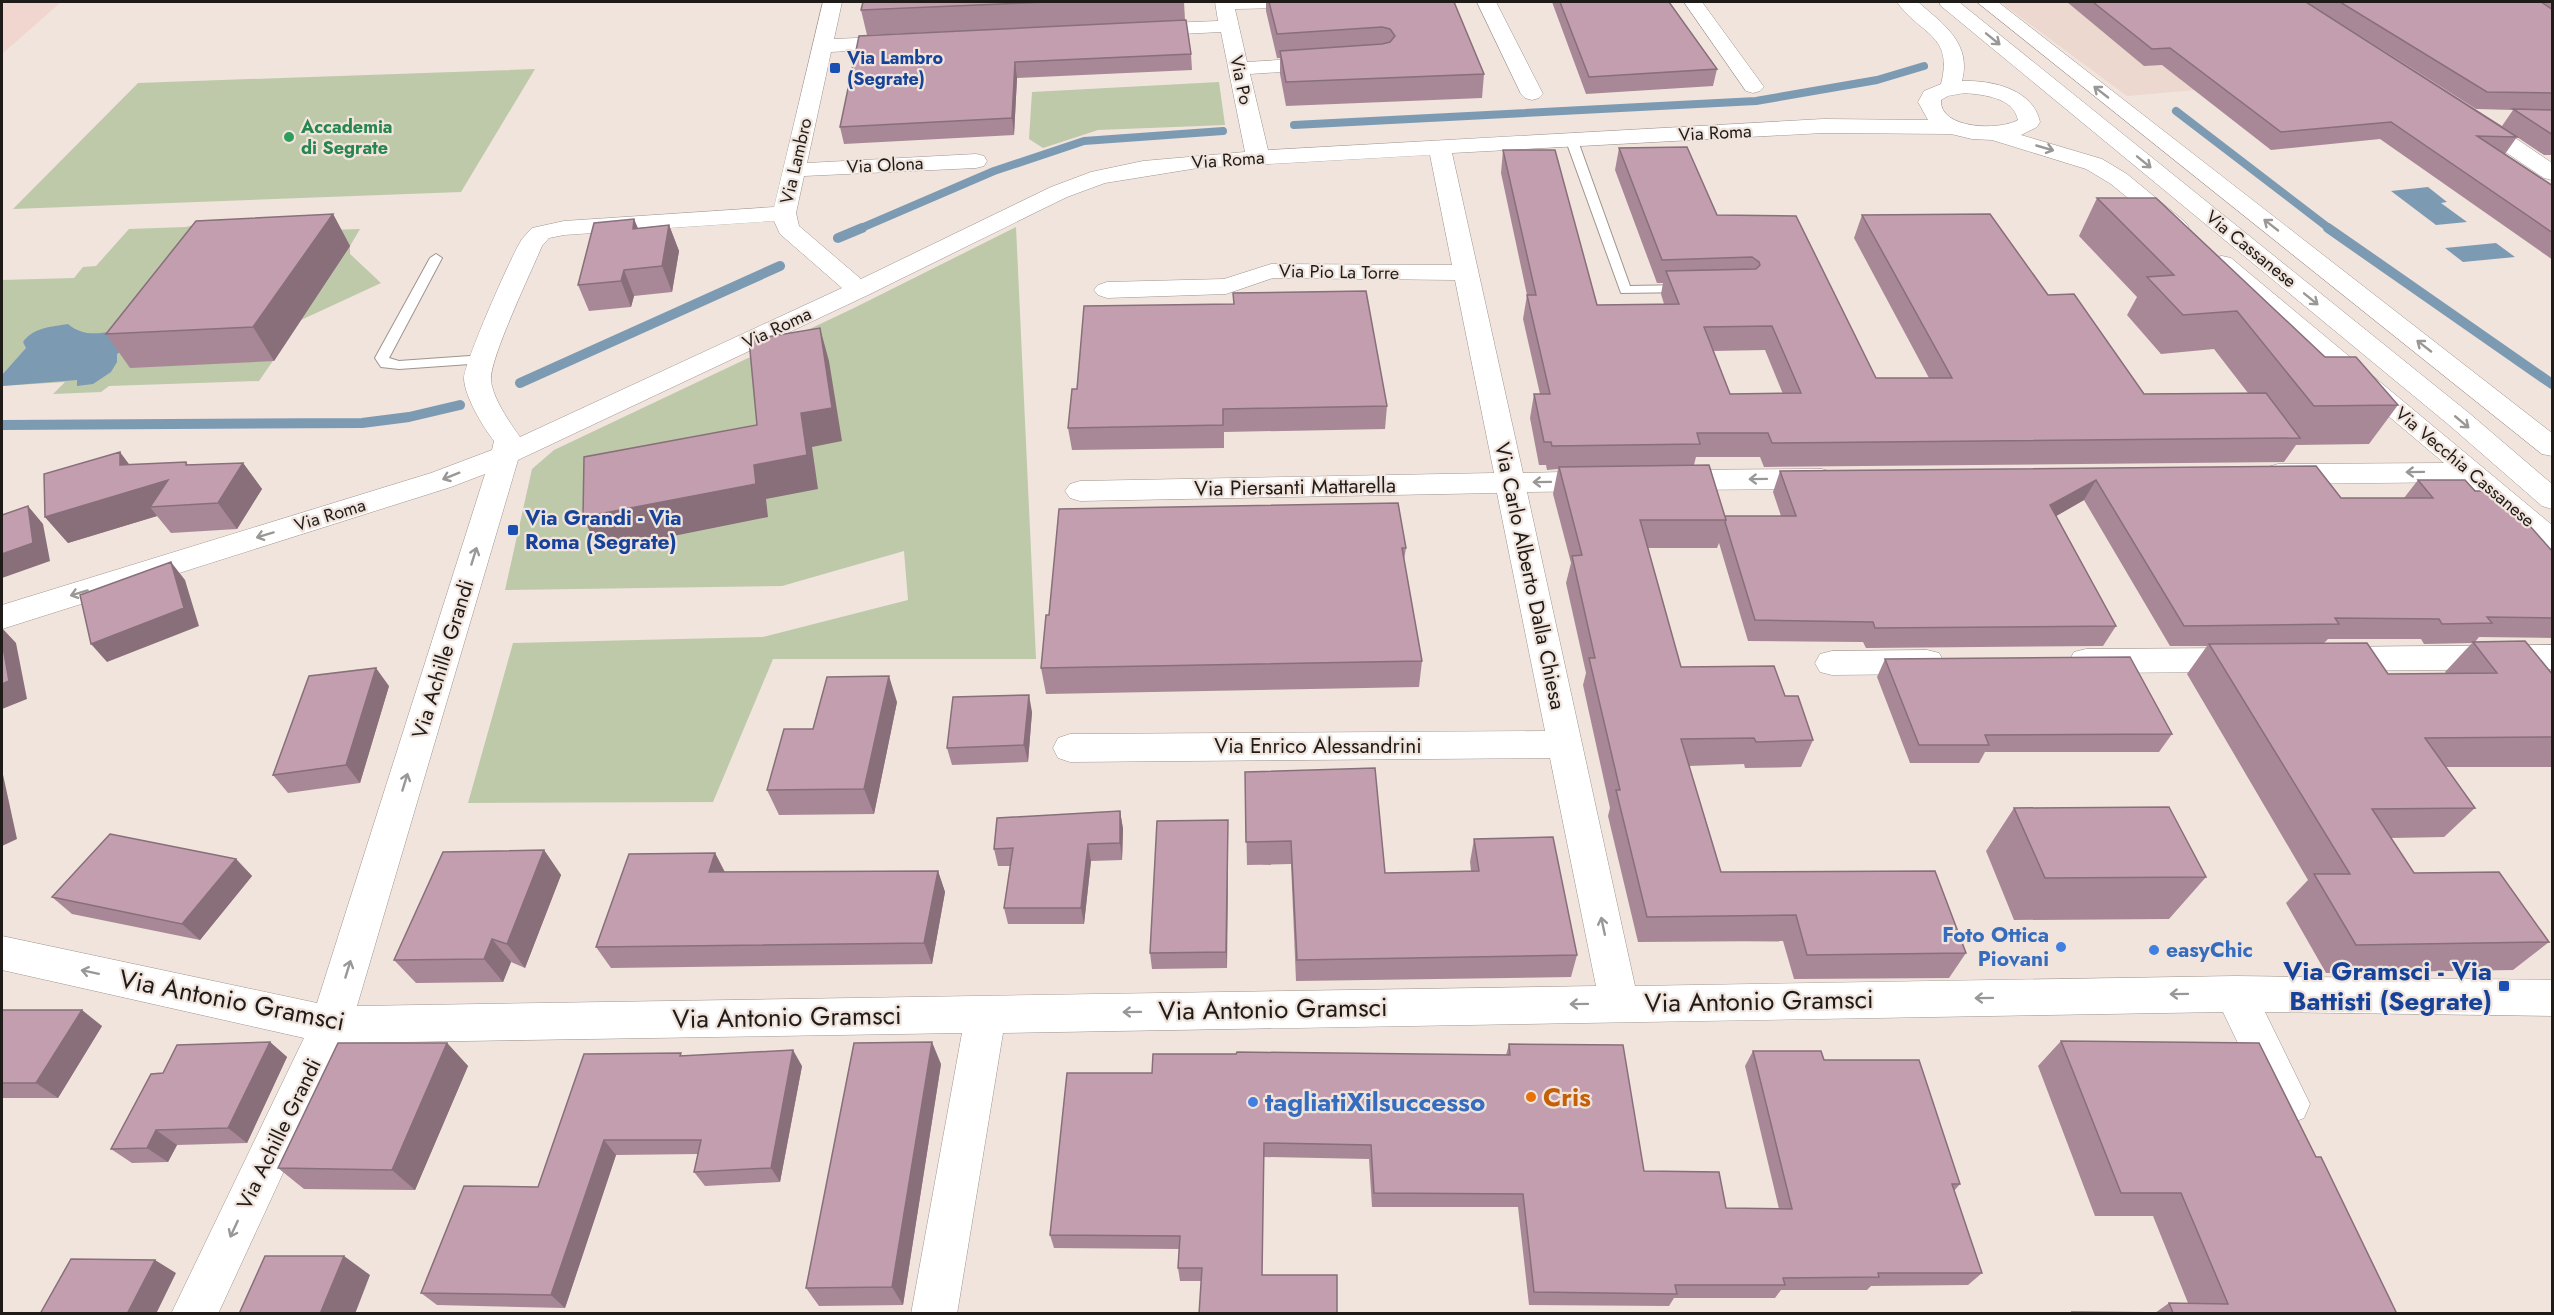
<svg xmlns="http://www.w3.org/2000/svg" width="2554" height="1315" font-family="Jost,sans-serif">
<rect width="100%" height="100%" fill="#f0e4dd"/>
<path fill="#ecd8ce" d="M2000,2H2153L2265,84L2127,96Z"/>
<path fill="#f0d6cf" d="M2,2H61L2,54Z"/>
<path fill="#bdc9a9" d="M535,69L461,192L13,209L138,83Z
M1219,82L1225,125L1098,130L1043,148L1029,139L1032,92Z
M200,223L231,233L360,229L350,246V254L381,283L301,320L259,381L109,386L101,392L53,394L65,382L2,386V280L74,278L83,267L96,266L129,229L186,227Z
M1016,227L1036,659H773L713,802L468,803L513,643L763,637L908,600L904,551L782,586L505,590L532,469L554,450L854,308Z"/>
<path fill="#7d9ab3" d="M2428,187L2447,202L2441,203L2467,222L2436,225L2391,191Z
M2496,243L2515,257L2463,262L2445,248Z
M68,324C86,340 108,331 129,329L125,349L117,354V362L111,372L93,384L77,386V380L2,386V375L26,348L23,342C34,327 51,327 68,324Z"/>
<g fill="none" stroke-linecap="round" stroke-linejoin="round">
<path stroke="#7d9ab3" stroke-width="8" d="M2176,111L2330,229
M1294,125L1756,101L1877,80L1924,66
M859,229L994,171L1084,141L1223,131"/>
<path stroke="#7d9ab3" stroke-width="10" d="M2328,228L2552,384
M838,238L862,228
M520,383L780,266
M2,425L362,423L409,417L460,405"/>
<defs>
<path id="lane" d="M1572,138L1578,141L1630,286L1684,285L1688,286L1690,289L1688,292L1621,293L1566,141Z
M436,254L442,258L389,358L399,361L484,355L491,359L484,363L399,369L381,367L375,358L430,258Z"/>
<path id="street" d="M823,2H842L834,39L901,36L908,38L911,42L908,46L901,48L831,52L807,163L976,154L984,156L987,161L984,166L976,168L804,176L796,213L799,226L861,279L1051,187L1091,172L1143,161L1245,152L1221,32L1142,36L1135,34L1132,30L1135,26L1142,24L1218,21L1215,2H1294L1291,6L1284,8L1235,9L1247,62L1326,57L1333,59L1336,63L1333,67L1326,69L1250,74L1268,150L1823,119L1928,120L1918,102L1924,91L1941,84C1954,34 1920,35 1897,2H1918C1943,24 1972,43 1962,81C1992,80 2033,89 2040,122L2037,127L2021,135L2102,159L2127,174L2185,222L2189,227L2185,232L2177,234L2169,232L2111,184L2086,169L1992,140L1972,139L1951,134L1823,133L1452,153L1523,473L1600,471L1610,474L1615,481L1610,488L1600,491L1527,492L1635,986L2235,976L2552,980V1016L2265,1012L2310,1104L2304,1118L2289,1124L2274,1118L2223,1012L1003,1033L957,1314H911L962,1033L343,1043L218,1314H171L304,1038L2,970V936L317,1003L485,474L451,487L2,629V605L431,473L492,450L494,441C483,427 465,397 464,379C463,365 512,254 522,239L532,228L564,221L774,207ZM1965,93C1984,95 2013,97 2018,120C1999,131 1939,129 1941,100L1948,96ZM1430,155L1452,265L1271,264L1224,279L1107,282L1098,285L1094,290L1098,295L1107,298L1226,294L1273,278L1455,280L1494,473L1080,481L1070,484L1065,491L1070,498L1080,501L1497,493L1545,731L1070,734L1058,738L1053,748L1058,758L1070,762L1550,758L1596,986L357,1006L518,460L868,295L1067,197L1105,183L1198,168ZM774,221L780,234L842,288L520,437C510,423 492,397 491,380C489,360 532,270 542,246L549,238L564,235Z
M1477,2H1496L1543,94L1539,98L1532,100L1525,98L1521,94Z
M1684,2H1702L1764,87L1760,91L1753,93L1746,91Z
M2475,114L2483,116L2552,163V180L2544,178L2467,126L2464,121L2467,116Z
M2222,256L2231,258L2552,525V551L2541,548L2466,482L2278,484L2268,481L2263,474L2268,467L2278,464L2444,463L2213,268L2210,263L2213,258Z
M1822,469L1832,472L1837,479L1832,486L1822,489L1669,490L1659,487L1654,480L1659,473L1669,470Z
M2552,645V669L2332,671L2320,668L2315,659L2320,650L2332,647Z
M2242,648L2254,651L2259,660L2254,669L2242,672L2086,673L2074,670L2069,661L2074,652L2086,649Z
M1927,650L1939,653L1944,662L1939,671L1927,674L1832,675L1820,672L1815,663L1820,654L1832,651Z"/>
<path id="primary" d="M1939,2H1959L2469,413L2552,484V509L2542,506L2449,425L1941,6Z
M1977,2H1998L2552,433V456L2542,454Z"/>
</defs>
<use href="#lane" stroke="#9f948e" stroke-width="2"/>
<use href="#street" stroke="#9f948e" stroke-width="1"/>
<use href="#primary" stroke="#9f948e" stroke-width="1"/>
<use href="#lane" fill="#fff" fill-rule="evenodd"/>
<use href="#street" fill="#fff" fill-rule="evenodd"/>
<use href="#primary" fill="#fff" fill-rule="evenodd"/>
</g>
<path fill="#a88896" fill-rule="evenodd" d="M863,2H1184L1185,20L1191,54L1192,70L1017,78L1014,135L844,144L840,127L1095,25L867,35L861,10Z
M1266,2H1454L1484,74L1482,98L1286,106L1280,74V58H1277L1266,11Z
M1552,2H1669L1717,69L1713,86L1586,94Z
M2067,2H2553V155H2544L2517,137L2505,154L2553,186V260L2380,139L2271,150L2162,65L2144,66ZM2318,9L2476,109L2513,110L2502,126Z
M1619,148L1717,215L1876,378H1929L1854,238L1862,215L2048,295L2144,394L2248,393L2214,349L2161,354L2127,315L2137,297L2079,236L2097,198L2325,357L2398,405L2369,444L2296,445L2284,462L1764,467L1760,457H1696L1694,465L1725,516H1781L1773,492L1780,471L2316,466L2341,498H2404L2418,480L2475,491L2553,552V638L2479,637L2475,642L2553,675V767H2446L2475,808L2444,837L2391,838L2414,873L2549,942L2513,970L2326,973L2286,903L2308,880L2187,674L2207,646H2170L2084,500L2056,516L2116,626L2103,646L1866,648L1863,642L1748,641L1719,543L1717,548H1648L1681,667L1785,696L1813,740L1801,767L1745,768L1744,764L1689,766L1721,872L1966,953L1949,978L1794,979L1783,941L1638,942L1608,816L1610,808L1583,685L1586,673L1566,583L1571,563L1553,494L1558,469L1547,470L1546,465H1539L1530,418L1534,394H1540L1523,319L1527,295L1501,173L1503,150L1597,305L1664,304L1661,294L1663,283H1657L1615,170ZM1765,350L1783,394H1730L1713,351ZM2328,639H2421L2424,644L2472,643L2445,672L2446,673L2388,674L2324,643Z
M333,214L350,246L274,361L130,368L106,334Z
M634,219L638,228L669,225L679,251L672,292L634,296L631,307L589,311L578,285Z
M1072,389L1387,406L1385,429L1224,432V448L1072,450L1068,428Z
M186,462L188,465L243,463L262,489L237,529L171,533L157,516L68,543L45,517L130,465Z
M1406,548L1404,560L1422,661L1419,687L1046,694L1041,668L1049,615Z
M1885,659L2172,734L2159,752H1985L1979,763H1910L1877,677Z
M389,686L360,783L288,793L273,775Z
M897,702L874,814L779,815L767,790L813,729Z
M1032,712L1028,762L952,765L947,748Z
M1245,772L1385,873L1471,871L1470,862L1474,839L1577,955L1571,977L1296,981L1291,864L1247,865Z
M2014,808L2206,877L2169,919L2014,920L1986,851Z
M1120,811L1123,829L1122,860L1091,861L1084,924H1008L1004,908L1010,866H998L994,849Z
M1228,837L1227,968L1152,969L1150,953Z
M544,850L561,875L525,968L511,962L503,982L416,983L394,960Z
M715,853L725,872L938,871L945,892L932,964L611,968L596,947Z
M236,859L252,876L200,940L72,914L52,897Z
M2,1010L102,1026L58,1098H2Z
M2061,1041L2316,1157L2397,1314H2071L2072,1312L2155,1313L2169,1303H2188L2153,1216H2095L2038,1066Z
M270,1042L287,1057L247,1143L177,1145L168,1162L132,1163L111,1149L163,1073Z
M447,1043L468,1066L415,1190L304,1189L278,1168Z
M1509,1044L1644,1171L1726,1208L1779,1209L1745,1066L1753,1051L1824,1060L1960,1184L1954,1191L1982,1273L1968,1285L1871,1286L1867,1290H1781L1775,1298H1674L1669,1306L1529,1305L1518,1207H1372L1369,1159L1264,1157L1201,1281H1180L1178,1268L1179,1249L1054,1248L1050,1235L1152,1073L1506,1055Z
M683,1055L802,1066L780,1182L705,1186L694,1172L698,1154L616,1155L565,1308L437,1305L421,1293L538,1187Z
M941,1064L903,1305L819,1306L806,1288Z"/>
<path fill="#886f7a" d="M1015,62L1017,78L1014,135L1012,118Z
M333,214L350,246L274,361L253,327Z
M634,219L644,245L633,229Z
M669,225L679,251L672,292L662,266Z
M624,270L634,296L631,307L621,281Z
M820,328L829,361L842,441L812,447L818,489L766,499L768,517L599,551L583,517L754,465L801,413Z
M120,452L140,479L168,480L150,507L157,516L68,543L45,517L120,465Z
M243,463L262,489L237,529L218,503Z
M2096,480L2084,500L2039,526L2050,505Z
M28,506L43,524L50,561L2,578V554Z
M171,562L185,580L199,626L107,662L91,644Z
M2,628L16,643L27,699L2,709Z
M376,668L389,686L360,783L346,765Z
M889,676L897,702L874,814L864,789Z
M1029,695L1032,712L1028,762L1024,745Z
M2,770L17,839L2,846Z
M1120,811L1123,829L1122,860L1120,843Z
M1228,820V837L1227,968L1226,952Z
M1088,844L1091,861L1084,924L1081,908Z
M544,850L561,875L525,968L507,944Z
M715,853L726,875L709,872Z
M236,859L252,876L200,940L182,924Z
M938,871L945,892L932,964L924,943Z
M492,939L511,962L503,982L484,959Z
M82,1010L102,1026L58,1098L36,1083Z
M270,1042L287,1057L247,1143L228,1128Z
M932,1042L941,1064L903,1305L892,1287Z
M447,1043L468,1066L415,1190L392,1170Z
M793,1050L802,1066L780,1182L771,1168Z
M156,1130L177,1145L168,1162L147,1148Z
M604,1140L616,1155L565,1308L551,1295Z
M344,1256L370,1275L355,1314H320Z
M155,1260L176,1273L156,1314H127Z"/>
<path fill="#c39eaf" stroke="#886f7a" stroke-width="1.5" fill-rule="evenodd" d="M863,2H1046L861,10Z
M1269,2H1454L1484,74L1286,82L1280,51L1382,44L1390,42L1395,36L1390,29L1382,27L1277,34Z
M1560,2H1669L1717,69L1589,77Z
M2093,2H2306L2517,137L2477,136L2553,186V233L2391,122L2281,132L2170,48L2152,49Z
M2340,2H2541L2553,10V93L2487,92Z
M1186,20L1191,54L1015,62L1012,118L840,127L859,36Z
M2513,109L2553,110V135Z
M1687,147L1717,215L1796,216L1876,378H1952L1862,215L1990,214L2048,295L2074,294L2144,394L2266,393L2300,438L1772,443L1768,433H1697L1700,444L1552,446L1551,442H1544L1534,394H1550L1527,295H1536L1503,150H1555L1597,305L1679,304L1666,271L1756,269L1760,265L1759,262L1752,257L1662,260L1619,148ZM1772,326L1801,393L1730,394L1704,327Z
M2097,198H2156L2325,357H2356L2398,405L2314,406L2237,311L2183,315L2147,277L2174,275Z
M333,214L253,327L106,334L196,221Z
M634,219L633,229L669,225L662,266L624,270L621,281L578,285L594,223Z
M1366,291L1387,406L1223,409V425L1068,428L1072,389H1077L1084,306L1234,304L1233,293Z
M820,328L832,408L801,413L807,455L754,465L756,484L583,517L584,457L757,425L749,340Z
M120,452V465L186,462V465L243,463L218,503L150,507L168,480L45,517L44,474Z
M1709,465L1726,520H1640L1681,667L1774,666L1785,696H1798L1813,740L1756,742L1754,738L1681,739L1721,872L1935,871L1966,953L1807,955L1796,915L1647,917L1616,790H1620L1589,658H1595L1572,556L1582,555L1559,467Z
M2316,466L2341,498H2433L2418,480H2465L2475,491H2499L2553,552V618L2487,617L2492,623L2442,624L2439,619L2335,618L2339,624L2184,626L2096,480L2050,505L2116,626L1875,628L1873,622L1755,620L1725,522L1726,520L1725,516H1796L1780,471Z
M1398,503L1406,548H1402L1422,661L1041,668L1046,615H1049L1059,509Z
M28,506L33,543L2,554V515Z
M171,562L184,608L91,644L80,595Z
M2,641L9,681L2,684Z
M2525,641L2553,675V737L2425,738L2475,808L2372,809L2414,873L2499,872L2549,942L2356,945L2314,874H2350L2209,644L2367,643L2388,674L2497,673L2473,642Z
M2130,657L2172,734L1985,735L1989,745H1919L1885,659Z
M376,668L346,765L273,775L309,676Z
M889,676L864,789L767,790L784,729H813L827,677Z
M1029,695L1024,745L947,748L953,697Z
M1375,768L1385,873L1479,871L1474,839L1553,837L1577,955L1297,960L1291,841L1246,842L1245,772Z
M2169,807L2206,877L2045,878L2014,808Z
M1120,811V843L1088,844L1081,908H1004L1013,848L994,849L997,818Z
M1228,820L1226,952L1150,953L1157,821Z
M110,834L236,859L182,924L52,897Z
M544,850L507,944L492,939L484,959L394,960L443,852Z
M715,853L709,872L938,871L924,943L596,947L629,854Z
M2,1010H82L36,1083H2Z
M2061,1041L2259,1043L2316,1157H2321L2397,1314H2073L2072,1312L2173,1313L2169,1303L2228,1304L2181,1193H2121Z
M270,1042L228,1128L156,1130L147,1148L111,1149L151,1074L163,1073L177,1045Z
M932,1042L892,1287L806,1288L854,1043Z
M338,1043H447L392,1170L278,1168Z
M1509,1044L1623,1045L1644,1171L1719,1172L1726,1208L1792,1209L1753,1051H1821L1824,1060H1919L1960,1184H1952L1982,1273H1878L1879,1277L1783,1278L1785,1285H1675L1677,1294L1534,1292L1523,1194L1374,1193L1371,1145L1264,1143L1262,1275H1337V1314H1199L1202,1268H1178L1180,1236L1050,1235L1067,1073H1152L1153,1054H1236L1237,1052L1510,1055Z
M793,1050L771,1168L694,1172L701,1140H604L551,1295L421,1293L464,1186L538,1187L584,1054L681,1053L680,1056Z
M265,1256H344L320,1314H239Z
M71,1259L155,1260L127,1314H40Z"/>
<defs><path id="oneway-shaft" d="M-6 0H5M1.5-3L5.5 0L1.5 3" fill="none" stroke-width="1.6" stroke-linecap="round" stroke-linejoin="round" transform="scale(1.5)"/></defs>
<g stroke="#9a9897">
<use href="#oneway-shaft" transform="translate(1993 39) rotate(39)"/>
<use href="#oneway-shaft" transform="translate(2101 92) rotate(-142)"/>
<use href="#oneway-shaft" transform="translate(2045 148) rotate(16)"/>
<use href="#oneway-shaft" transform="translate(2144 162) rotate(39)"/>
<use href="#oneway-shaft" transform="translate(2271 225) rotate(-142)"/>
<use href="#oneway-shaft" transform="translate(2311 299) rotate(39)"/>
<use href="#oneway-shaft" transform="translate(2424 346) rotate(-142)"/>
<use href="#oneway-shaft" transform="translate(2462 422) rotate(40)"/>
<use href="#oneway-shaft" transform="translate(2415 472) rotate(179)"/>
<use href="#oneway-shaft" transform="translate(451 476) rotate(158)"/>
<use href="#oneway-shaft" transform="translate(1758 479) rotate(179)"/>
<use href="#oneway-shaft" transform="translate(1542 482) rotate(179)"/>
<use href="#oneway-shaft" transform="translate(265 535) rotate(163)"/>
<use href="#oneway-shaft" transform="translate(474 556) rotate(-73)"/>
<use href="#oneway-shaft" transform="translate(79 593) rotate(163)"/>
<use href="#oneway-shaft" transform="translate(405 782) rotate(-73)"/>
<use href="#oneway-shaft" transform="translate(1603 926) rotate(-102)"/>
<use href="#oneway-shaft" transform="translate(348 969) rotate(-73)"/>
<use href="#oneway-shaft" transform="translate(90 972) rotate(-168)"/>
<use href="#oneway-shaft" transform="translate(2179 994) rotate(179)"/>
<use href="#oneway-shaft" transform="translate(1984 998) rotate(179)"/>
<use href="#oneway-shaft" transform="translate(1579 1004) rotate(179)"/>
<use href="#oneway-shaft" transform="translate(1132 1012) rotate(179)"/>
<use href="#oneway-shaft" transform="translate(234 1229) rotate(115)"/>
</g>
<g fill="#1a4fb4" stroke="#f0e4dd" stroke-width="2">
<rect x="829" y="62" width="12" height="12" rx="3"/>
<rect x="507" y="524" width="12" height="12" rx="3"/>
<rect x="2498" y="980" width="12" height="12" rx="3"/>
</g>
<circle fill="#2e9e5b" stroke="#f0e4dd" stroke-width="2" cx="289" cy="137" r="6"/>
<g fill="#3f7fe0" stroke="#f0e4dd" stroke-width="2">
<circle cx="2061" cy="947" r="6"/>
<circle cx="2154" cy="950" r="6"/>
<circle cx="1253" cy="1102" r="6"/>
</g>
<circle fill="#e8710a" stroke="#f0e4dd" stroke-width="2" cx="1531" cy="1097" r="6"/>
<g text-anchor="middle" stroke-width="4.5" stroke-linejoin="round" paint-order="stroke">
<g font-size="18" font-weight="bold" fill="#164399" stroke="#f0e4dd" text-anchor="start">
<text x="847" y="64">Via Lambro<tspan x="847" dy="21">(Segrate)</tspan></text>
</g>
<g font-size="18" fill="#1f1b18" stroke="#f0e4dd">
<text transform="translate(1241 80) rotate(78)" y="6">Via Po</text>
<text transform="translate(1715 133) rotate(-3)" y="6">Via Roma</text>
<text transform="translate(1228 160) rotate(-4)" y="6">Via Roma</text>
<text transform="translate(796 161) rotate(-77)" y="6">Via Lambro</text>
<text transform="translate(885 165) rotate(-3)" y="6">Via Olona</text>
<text transform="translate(2251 249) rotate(39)" y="6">Via Cassanese</text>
<text transform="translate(1339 272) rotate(1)" y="6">Via Pio La Torre</text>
<text transform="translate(777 328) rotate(-25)" y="6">Via Roma</text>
<text transform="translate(2465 467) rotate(40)" y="6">Via Vecchia Cassanese</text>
<text transform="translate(330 515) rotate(-17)" y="6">Via Roma</text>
</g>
<g font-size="18" font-weight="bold" fill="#27864d" stroke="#f0e4dd" text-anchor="start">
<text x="301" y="133">Accademia<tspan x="301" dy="21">di Segrate</tspan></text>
</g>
<g font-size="21" fill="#1f1b18" stroke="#f0e4dd">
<text transform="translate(1295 487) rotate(-1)" y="7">Via Piersanti Mattarella</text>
<text transform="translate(1530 576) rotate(78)" y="7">Via Carlo Alberto Dalla Chiesa</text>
<text transform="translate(443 659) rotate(-73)" y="7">Via Achille Grandi</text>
<text x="1318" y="753">Via Enrico Alessandrini</text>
<text transform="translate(279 1134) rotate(-64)" y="7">Via Achille Grandi</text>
</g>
<g font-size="21" font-weight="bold" fill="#164399" stroke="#f0e4dd" text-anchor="start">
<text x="525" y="525">Via Grandi - Via<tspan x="525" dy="24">Roma (Segrate)</tspan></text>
</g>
<g font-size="21" font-weight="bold" fill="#366cbe" stroke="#f0e4dd" text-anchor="end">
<text x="2049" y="942">Foto Ottica<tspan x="2049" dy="24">Piovani</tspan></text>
<text x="2166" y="957" text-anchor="start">easyChic</text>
</g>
<g font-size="26" font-weight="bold" fill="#164399" stroke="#f0e4dd" text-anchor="end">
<text x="2492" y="980">Via Gramsci - Via<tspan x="2492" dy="30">Battisti (Segrate)</tspan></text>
</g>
<g font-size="26" fill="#1f1b18" stroke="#f0e4dd">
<text transform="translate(232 1000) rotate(11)" y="9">Via Antonio Gramsci</text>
<text transform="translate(1759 1001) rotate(-1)" y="9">Via Antonio Gramsci</text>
<text transform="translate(1273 1009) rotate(-1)" y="9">Via Antonio Gramsci</text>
<text transform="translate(787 1017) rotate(-1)" y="9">Via Antonio Gramsci</text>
</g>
<g font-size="26" font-weight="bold" fill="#c56008" stroke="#f0e4dd" text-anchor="start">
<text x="1543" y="1106">Cris</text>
</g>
<g font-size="26" font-weight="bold" fill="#366cbe" stroke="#f0e4dd" text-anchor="start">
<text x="1265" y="1111">tagliatiXilsuccesso</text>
</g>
</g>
<rect width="2554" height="1315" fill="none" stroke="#1f1b18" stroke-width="6"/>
</svg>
